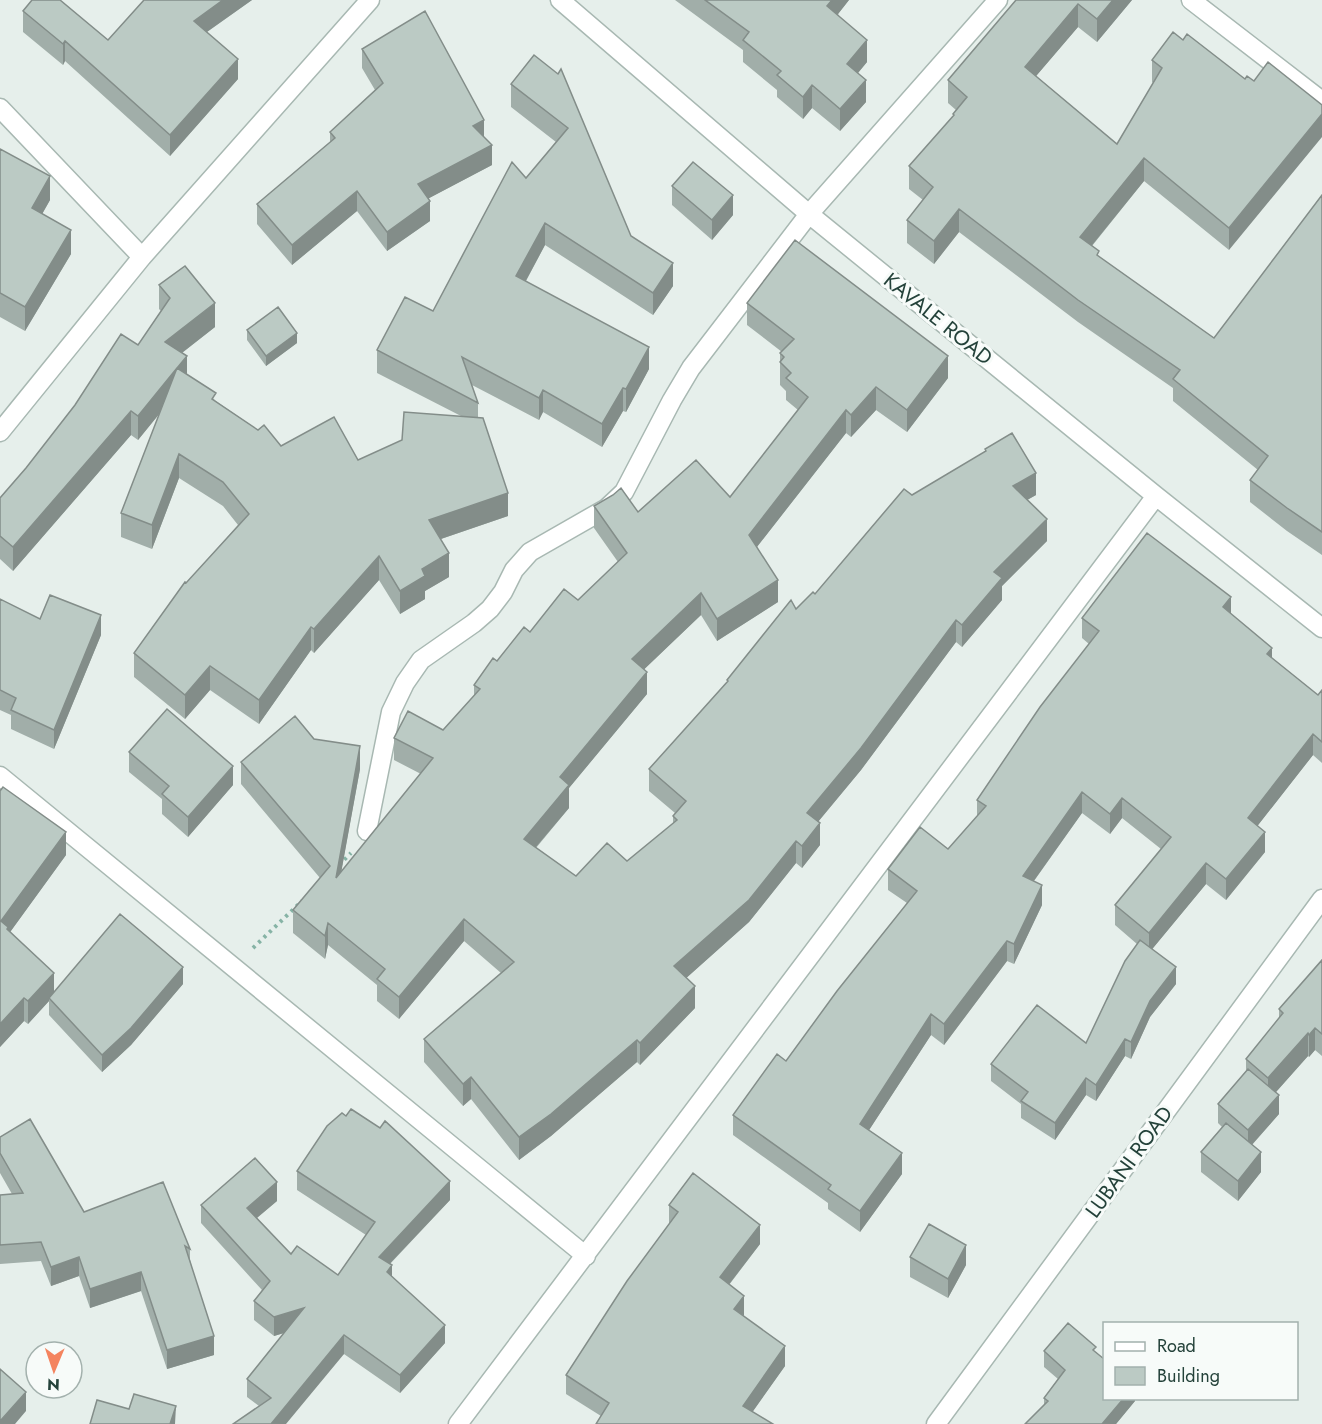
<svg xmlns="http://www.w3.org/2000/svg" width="1322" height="1424" font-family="Jost,sans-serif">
<rect width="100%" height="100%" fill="#e6efeb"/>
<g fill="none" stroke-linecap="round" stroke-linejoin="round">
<defs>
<path id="minor" d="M560,0L809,214L1156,496L1322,628
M1191,0L1322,101
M0,108L142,257
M0,432L142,257L370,0
M0,776L586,1256
M367,831L391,712L405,683L421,660L474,623L490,609L503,592L514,570L530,552L607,508L624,492L672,400L691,368L809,214L998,0
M458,1424L1156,496
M936,1424L1322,899"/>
</defs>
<use href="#minor" stroke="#a8b8b2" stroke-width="21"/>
<path stroke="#86b3a5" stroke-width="4" stroke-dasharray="3 4.5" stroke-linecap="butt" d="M339,865L351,853
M253,948L302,901"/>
<use href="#minor" stroke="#fff" stroke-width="18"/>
</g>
<path fill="#a1aea9" d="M144,0H252L207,32L238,79L170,156L65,61L63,65L23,32V11L108,40Z
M675,0H849L838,14L867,62L858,73L866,102L840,131L812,108L803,119L777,97V90L743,62V50Z
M1016,0H1132L1097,42L1078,27L1036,76L1117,144L1153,83L1152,82V60L1183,40L1245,79L1229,250L1144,181L1092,246L1099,257L1214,338L1322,195V555L1287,531L1250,502V480L1258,470L1173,401V388L1078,322L959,232L934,264L907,243V220L923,200L909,189V166L953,117V114L956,110L948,103V80Z
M362,49L484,137L492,165L429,198L430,221L387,251L357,211L292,265L257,224V204L330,142V132L375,90L362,68Z
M534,55L631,236L673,286L653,315L545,245L526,281L649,369L626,412L623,411L602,447L543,412L539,420L472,385L478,403V418L508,516L441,539L449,577L425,591V599L400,614L379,580L314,653L311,650L259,724L210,690L185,719L134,677V653L186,583L238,525L223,506L179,478L152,549L121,537V513L160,413L138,440L131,435L13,571L0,559V498L138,345L161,311L159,309V285L215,327L182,353L187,374L216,401L281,446L358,460L461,416L377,373V350L433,311L526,178L556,142L511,107V84Z
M0,149L50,200L42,214L71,254L25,331L0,317Z
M672,186L733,215L712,240L672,205Z
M747,303L948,378L907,432L876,410L851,437L846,433L757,547L778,602L717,641L701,615L644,669L647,694L569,788V808L536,848L576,876L627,861L673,824V816L675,813L649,791V769L727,682V680L796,609L815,594L912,495L985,452V449L1036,495L1027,500L1047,541L1002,586V600L962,647L956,642L861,770L818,822L820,845L802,868L796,863L749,922L686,978L695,1008L640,1065L637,1062L551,1136L519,1160L471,1099L463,1106L424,1062V1039L501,973L464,941L399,1019L377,1001V985L328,945L325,959L293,933V910L320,878L241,784V762L314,739L360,769L341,872L421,774L394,760V738L443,730L474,696V685L497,661L530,632L578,600L618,562L594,528V506L638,512L730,497L798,410L786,400V391L780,385V353L782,352L747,325Z
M247,330L297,343L266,366L247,340Z
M0,599L40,619L101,635L54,749L11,729V715L0,710Z
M1231,614L1272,658L1318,695L1322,690V763L1313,755L1258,825L1265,852L1226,900L1206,884L1152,949L1176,984L1150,1017L1131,1059L1125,1056L1096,1101L1086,1095L1055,1140L1021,1118V1104L991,1081V1064L1086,1043L1137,944L1115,925V905L1161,849L1122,818L1110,834L1082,813L1034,881L1042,905L1014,964L1007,961L944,1045L931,1035L869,1130L902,1174L860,1232L828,1209V1203L733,1135V1115L786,1061L907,903L888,890V869L948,849L977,817V800L1089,644L1082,638V618Z
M129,752L233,785L188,837L162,814V799L129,772Z
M0,791L66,855L10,932L54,992L183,984L131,1045L102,1072L49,1015V1001L28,1024L24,1021L0,1047Z
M1322,960V1056L1315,1050L1309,1057L1308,1056L1276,1092L1279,1114L1252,1145L1261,1172L1238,1201L1201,1172V1152L1222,1127L1218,1123V1104L1246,1071V1059L1279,1019V1009Z
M0,1137L84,1212L163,1182L190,1249V1260L214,1355L167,1369L141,1291L90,1308L79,1276L51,1286L41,1261L0,1264V1195L12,1194L0,1173Z
M297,1171L450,1200L390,1264L392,1277L445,1343L400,1393L344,1354L259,1406L247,1397V1379L284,1333L274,1336L254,1320V1301L262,1290L201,1223V1205L277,1201L257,1218L291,1254L338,1275L366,1235L297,1190Z
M669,1205L760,1244L729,1285L743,1316L785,1366L752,1412L601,1416L566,1394V1375L669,1224Z
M910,1257L966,1265L948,1298L910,1277Z
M1044,1351L1096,1352L1135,1398V1401L1116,1424H1025L1044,1406V1398L1058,1379L1044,1367Z"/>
<path fill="#838d89" d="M223,0H252L194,41V21Z
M832,0H849L827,28V6Z
M1113,0H1132L1097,42V19Z
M1078,4V27L1025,89V67Z
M867,40V62L847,86V64Z
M65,41V61L63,65V44Z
M238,59V79L170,156V135Z
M866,80V102L840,131V109Z
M812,85V108L803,119V97Z
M1322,114V137L1229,250V228Z
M484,120V140L473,126Z
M492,145V165L418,204V184Z
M1144,158V181L1080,260V237Z
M50,176V200L32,232V208Z
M357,191V211L292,265V245Z
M733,195V215L712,240V220Z
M430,201V221L387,251V232Z
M959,209V232L934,264V241Z
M545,223V245L516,299V276Z
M71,230V254L25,331V307Z
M673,263V286L653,315V293Z
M215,303V327L165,366V342Z
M297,333V343L266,366V356Z
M649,347V369L626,412V389Z
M187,356V380L177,368Z
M948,356V378L907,432V410Z
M177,368V392L138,440V416Z
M876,387V410L851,437V415Z
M623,388V411L602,447V424Z
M543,390V412L539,420V398Z
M846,410V433L749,557V535Z
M131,411V435L13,571V547Z
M179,454V478L152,549V525Z
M1036,473V495L1013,508V486Z
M508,493V516L429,543V520Z
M1047,519V541L1002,586V600L962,647V625L994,572Z
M449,553V577L425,591V599L400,614V591L422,569Z
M379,556V580L314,653V629Z
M778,580V602L717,641V619Z
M701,593V615L632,681V659Z
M1231,597V617L1223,607Z
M101,615V635L54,749V730Z
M956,620V642L861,770L807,835V813Z
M311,627V650L259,724V700Z
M1272,648V668L1267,654Z
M210,666V690L185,719V695Z
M647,672V694L569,788V808L524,861V839L560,777Z
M1313,734V755L1248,838V818Z
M360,746V769L336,901V878Z
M233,766V785L188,837V817Z
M1082,792V813L1023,896V876Z
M1122,798V818L1110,834V814Z
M820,823V845L802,868V846Z
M66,832V855L8,935L1,921Z
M1265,832V852L1226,900V879Z
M796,841V863L749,922L674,989V966Z
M1206,863V884L1149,953V933Z
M1042,885V905L1014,964V944Z
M464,919V941L399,1019V997Z
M328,923V945L325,959V936Z
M1007,941V961L944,1045V1024Z
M183,967V984L131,1045L102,1072V1055Z
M1176,967V984L1150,1017L1131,1059V1042L1150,1001Z
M54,973V996L49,998V1001L28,1024V1001Z
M695,986V1008L640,1065V1043Z
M24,998V1021L0,1047V1024Z
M931,1014V1035L860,1144V1124Z
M1315,1028V1050L1309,1057V1035Z
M1308,1033V1056L1268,1101V1078Z
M1125,1039V1056L1096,1101V1085Z
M637,1040V1062L551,1136L519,1160V1137Z
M471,1077V1099L463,1106V1084Z
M1086,1078V1095L1055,1140V1123Z
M1279,1095V1114L1248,1149V1130Z
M1261,1152V1172L1238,1201V1181Z
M902,1153V1174L860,1232V1211Z
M450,1181V1200L379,1275V1257Z
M277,1182V1201L247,1226V1208Z
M760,1225V1244L720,1296V1277Z
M966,1245V1265L948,1298V1279Z
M79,1257V1276L51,1286V1267Z
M392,1265V1284L387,1272Z
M141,1272V1291L90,1308V1289Z
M744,1296V1316L734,1309Z
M304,1308V1327L274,1336V1317Z
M445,1325V1343L400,1393V1375Z
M344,1335V1354L286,1424H271Z
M214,1336V1355L167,1369V1350Z
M785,1346V1366L744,1424L743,1406Z
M26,1392V1411L15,1424H0V1421Z
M1124,1398H1135V1401L1116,1424H1102Z
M176,1406L175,1424H170Z"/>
<path fill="#bbcac4" stroke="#838d89" stroke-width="1.5" d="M32,0H60L108,40L144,0H223L194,21L238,59L170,135L65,41L63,44L23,11Z
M705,0H832L827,6L867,40L847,64L866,80L840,109L812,85L803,97L777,75L781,71L743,40L749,32Z
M1016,0H1113L1097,19L1078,4L1025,67L1117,144L1162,68L1152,60L1173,32L1183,40L1187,34L1245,79L1247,76L1254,81L1268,62L1322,105V114L1229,228L1144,158L1080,237L1099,251L1097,255L1214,338L1322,195V532L1287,508L1250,480L1268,456L1173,379L1180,370L1078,300L959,209L934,241L907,220L933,187L909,166L954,115L953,114L967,97L948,80Z
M425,11L484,120L473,126L492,145L418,184L430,201L387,232L357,191L292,245L257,204L335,138L330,132L383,83L362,49Z
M534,55L558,74L561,69L631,236L673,263L653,293L545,223L516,276L649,347L626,389L623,388L602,424L543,390L539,398L462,357L478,403L377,350L405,297L433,311L512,162L526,178L568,128L511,84Z
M0,149L50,176L32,208L71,230L25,307L0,293Z
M693,162L733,195L712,220L672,186Z
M795,240L948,356L907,410L876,387L851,415L846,410L749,535L778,580L717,619L701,593L632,659L647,672L560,777L569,785L524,839L576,876L607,843L627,861L677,820L673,816L686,801L649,769L728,681L727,680L791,600L796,609L813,592L815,594L904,489L912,495L986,451L985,449L1012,433L1036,473L1013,486L1047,519L994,572L1002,578L962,625L956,620L861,748L807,813L820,823L802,846L796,841L749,900L674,966L695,986L640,1043L637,1040L551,1114L519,1137L471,1077L463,1084L424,1039L514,962L464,919L399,997L377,979L385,969L328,923L325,936L293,910L330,866L241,762L295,716L314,739L360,746L336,878L433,758L394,738L408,711L443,730L480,689L474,685L493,658L497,661L524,627L530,632L564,589L578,600L627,553L594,506L613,495L621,488L638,512L696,460L730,497L808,397L786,378L791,373L780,362L784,357L780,353L794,339L747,303Z
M185,266L215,303L165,342L187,356L177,368L216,393L212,399L258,430L264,425L281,446L334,417L358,460L402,440L404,412L483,418L508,493L429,520L449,553L422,569L425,576L400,591L379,556L314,629L311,627L259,700L210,666L185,695L134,653L185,582L186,583L249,514L223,482L179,454L152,525L121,513L177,368L138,416L131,411L13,547L0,536V498L26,468L75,405L121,334L138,345L170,298L159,285Z
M278,307L297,333L266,356L247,330Z
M1147,533L1231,597L1223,607L1272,648L1267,654L1318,695L1322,690V742L1313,734L1248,818L1265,832L1226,879L1206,863L1149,933L1115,905L1171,837L1122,798L1110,814L1082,792L1023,876L1042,885L1014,944L1007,941L944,1024L931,1014L860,1124L902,1153L860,1211L828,1189L831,1185L733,1115L777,1054L786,1061L837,991L917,891L888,869L920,827L948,849L986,806L977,800L1040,707L1099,631L1082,618Z
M50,595L101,615L54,730L11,710L16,698L0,690V599L40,619Z
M167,709L233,766L188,817L162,794L169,786L129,752Z
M3,787L66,832L1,921L8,927L7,929L54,973L28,1001L24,998L0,1024V791Z
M120,914L183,967L131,1028L102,1055L49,998Z
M1140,940L1176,967L1150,1001L1131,1042L1125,1039L1096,1085L1086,1078L1055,1123L1021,1101L1028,1092L991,1064L1037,1005L1086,1043L1125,961Z
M1322,960V1034L1315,1028L1309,1035L1308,1033L1268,1078L1246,1059L1283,1013L1279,1009Z
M1248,1069L1279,1095L1248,1130L1218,1104Z
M351,1109L380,1128L385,1121L450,1181L379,1257L392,1265L387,1272L445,1325L400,1375L344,1335L271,1424H233L271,1398L247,1379L304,1308L274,1317L254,1301L270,1281L201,1205L255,1158L277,1182L247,1208L291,1254L297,1246L338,1275L375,1222L297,1171L327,1126L342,1113L346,1116Z
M30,1119L84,1212L163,1182L190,1249L185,1246L214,1336L167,1350L141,1272L90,1289L79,1257L51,1267L41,1242L0,1245V1195L23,1193L0,1153V1137Z
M1226,1123L1261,1152L1238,1181L1201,1152Z
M693,1173L760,1225L720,1277L744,1296L734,1309L785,1346L743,1406L773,1424H596L609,1403L566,1375L627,1281L678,1212L669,1205Z
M929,1224L966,1245L948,1279L910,1257Z
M1068,1323L1096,1347L1093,1350L1104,1359V1398H1124L1102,1424H1025L1048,1401L1044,1398L1065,1370L1044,1351Z
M0,1369L26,1392L0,1421Z
M134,1394L176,1406L170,1424H90L97,1400L129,1409Z"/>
<g text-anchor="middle" stroke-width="6" stroke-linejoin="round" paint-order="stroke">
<g font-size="21" fill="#24423a" stroke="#f7fbf9">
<text transform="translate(938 319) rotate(39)" y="7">KAVALE ROAD</text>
<text transform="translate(1129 1162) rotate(-54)" y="7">LUBANI ROAD</text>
</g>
</g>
<rect x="1103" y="1322" width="195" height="78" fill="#f7fbf9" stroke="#a3b1ad" stroke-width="1.5"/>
<rect x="1115" y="1342" width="30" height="9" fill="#ffffff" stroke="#a3b1ad" stroke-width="1.5"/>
<text x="1157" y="1352" font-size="18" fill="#24423a">Road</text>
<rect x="1115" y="1367" width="30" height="18" fill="#bbcac4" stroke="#a3b1ad" stroke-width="1.5"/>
<text x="1157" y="1382" font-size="18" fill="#24423a">Building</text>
<g transform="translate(54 1370) rotate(182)"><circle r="28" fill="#f7fbf9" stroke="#a3b1ad" stroke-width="1.5"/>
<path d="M0-4.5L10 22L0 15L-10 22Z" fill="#f4845f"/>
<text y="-9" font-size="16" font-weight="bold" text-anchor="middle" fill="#24423a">N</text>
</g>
</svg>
